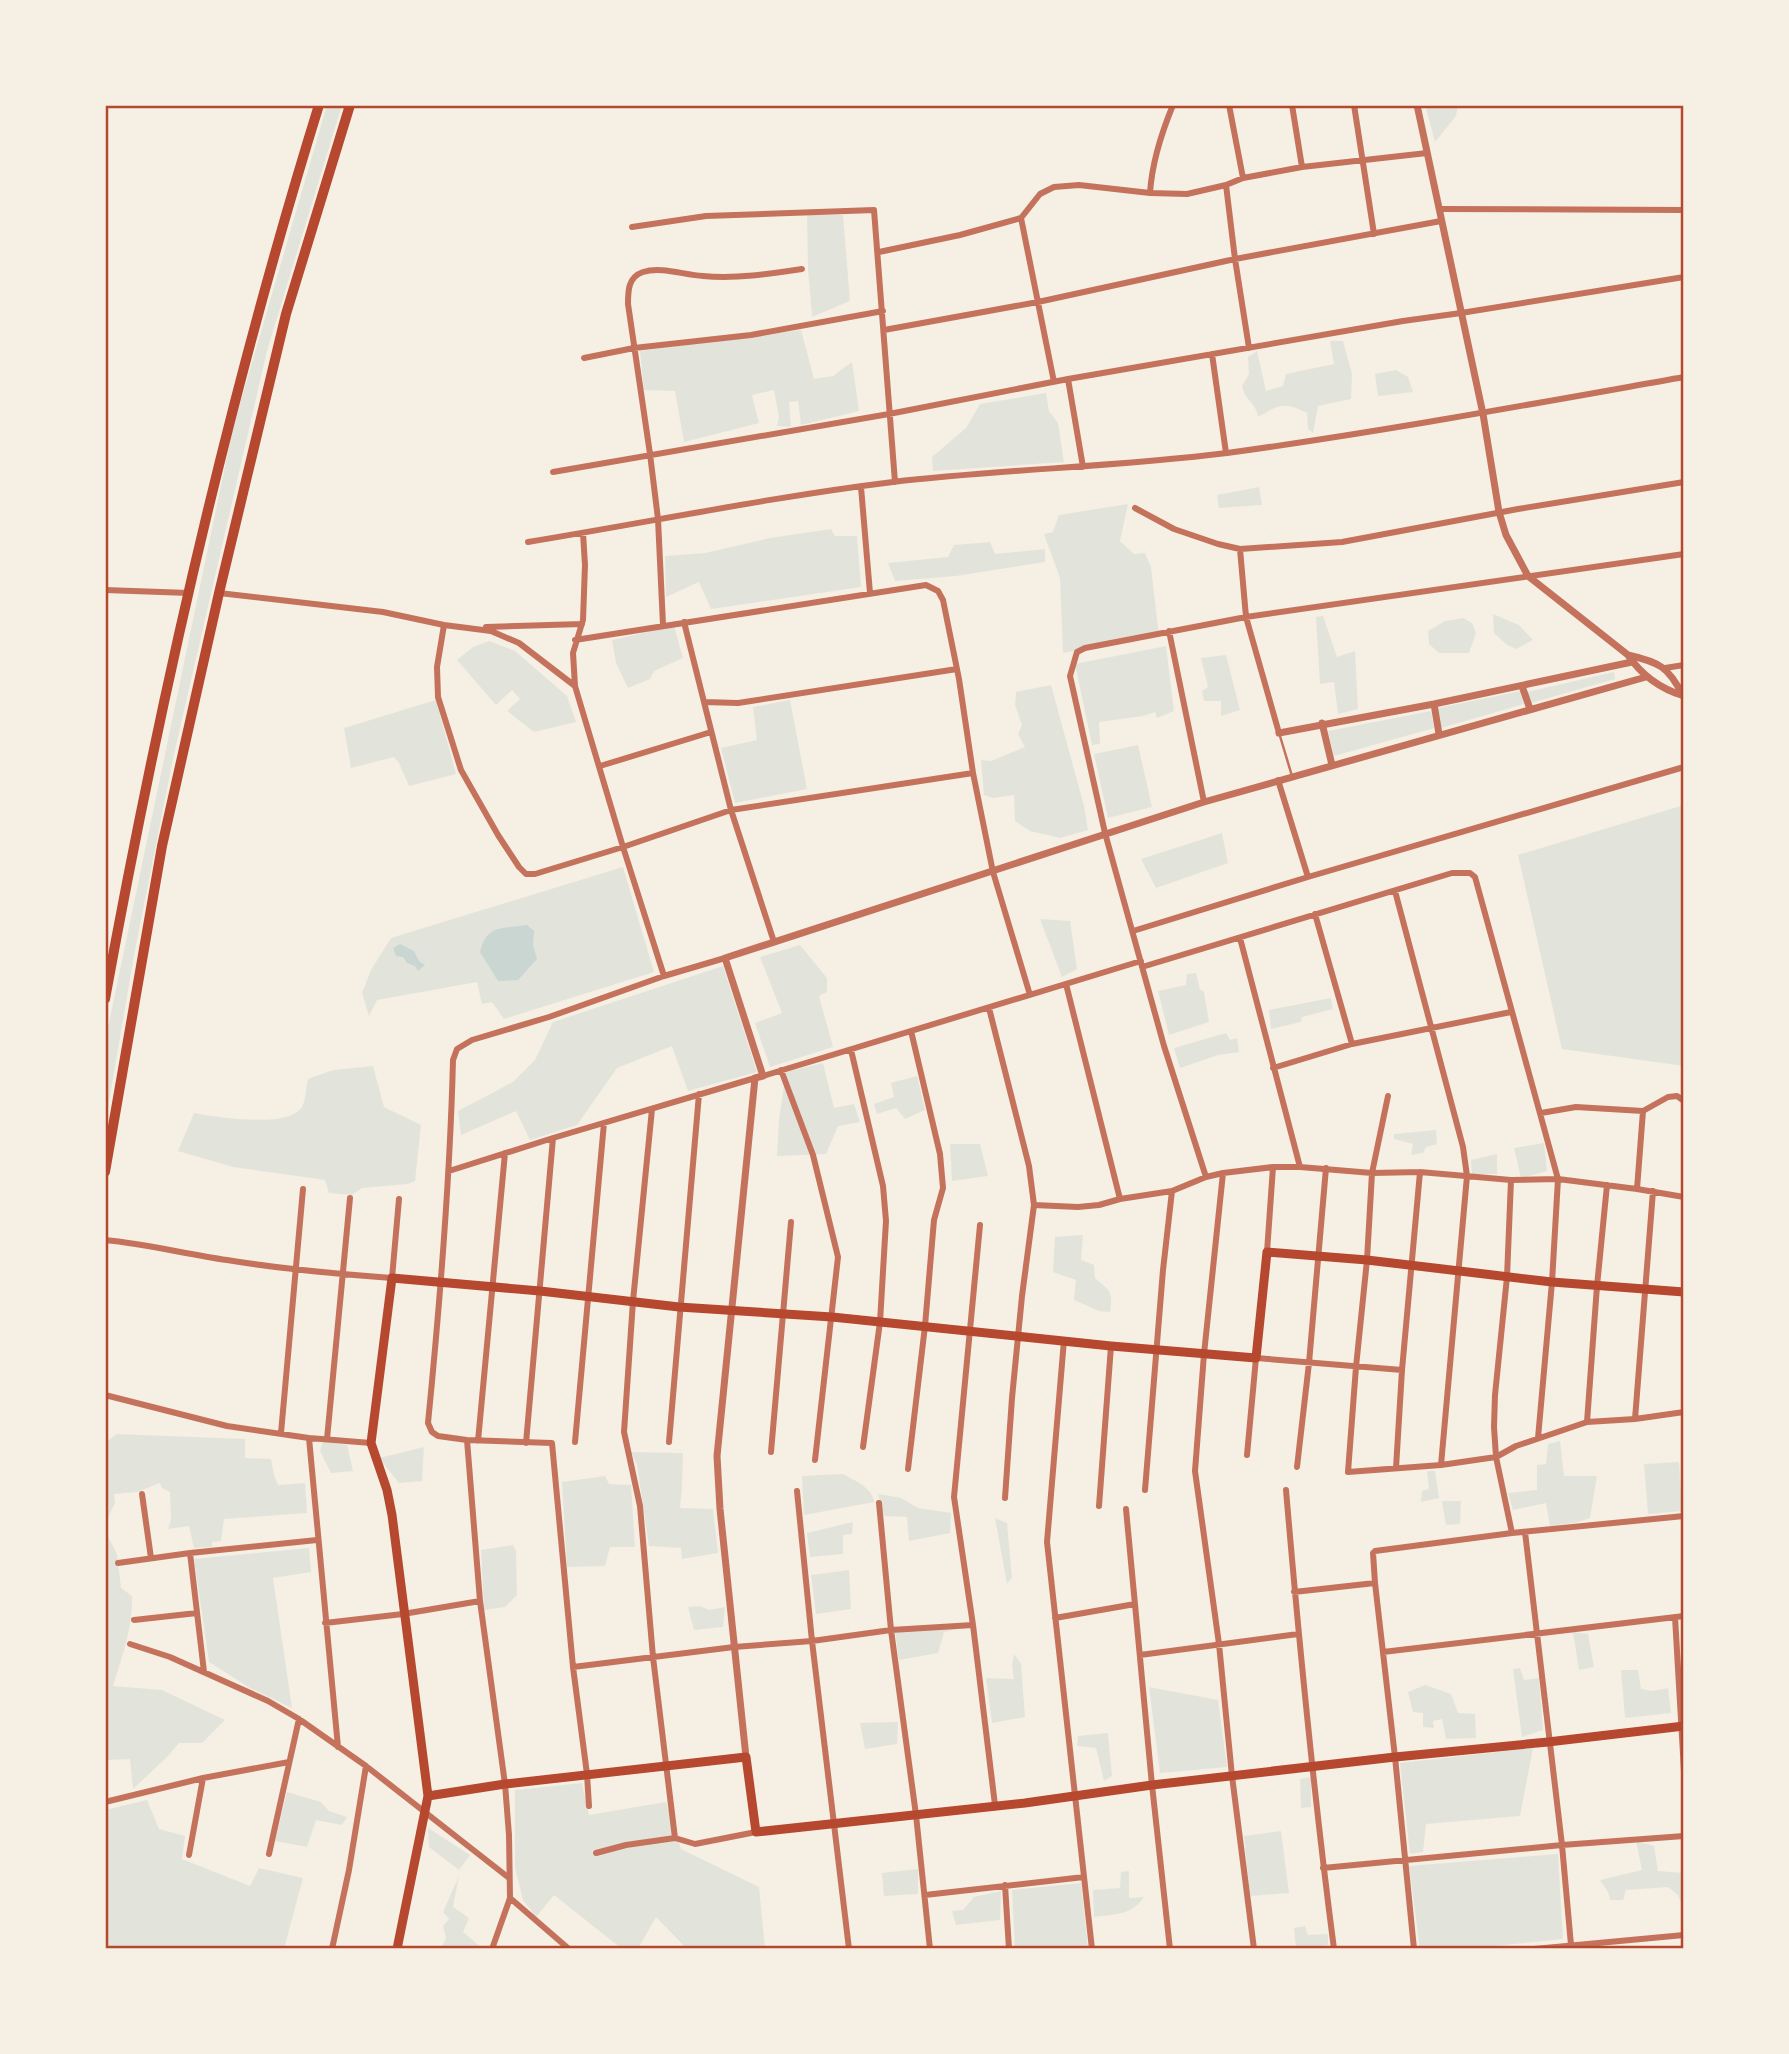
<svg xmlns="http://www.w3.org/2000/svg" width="1789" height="2054" font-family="'Noto Sans',sans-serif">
<rect width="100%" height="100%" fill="#f6efe4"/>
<path fill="#e2e4dc" d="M327,105H342L267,351L174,754L135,950L105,1125V1042L233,428Z
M1425,105H1458L1456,116L1435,142Z
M807,215H843L850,301L812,317L808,269Z
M801,330L814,379L833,376L852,362L859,411L801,425L798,401L789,402L791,427L777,426L779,417L774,390L752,395L759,423L684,442L675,391L644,390L640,351Z
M1330,341H1343L1352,374L1351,399L1318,406L1313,433L1308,429L1307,413C1283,401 1279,405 1258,417C1255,400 1246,403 1242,386L1249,374L1248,357L1257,351L1266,391L1283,386L1286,374L1334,364Z
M1396,370L1408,377L1413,392L1378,396L1375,374Z
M1046,393L1049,411L1058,423L1064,462L933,471L932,457L966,428L980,404Z
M1259,487L1262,505L1219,508L1217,495Z
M1128,504L1120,541L1134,554L1145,553L1151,567L1159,636L1063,653L1060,578L1044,534L1053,532L1059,515Z
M831,529L835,536H857L861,587L711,609L699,582L666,597L665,556L705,553L770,538Z
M990,542L995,554L1045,549V562L956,576L895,581L888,563L948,557L954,545Z
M1493,614L1519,625L1533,640L1516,649L1507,645L1494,633Z
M1323,616L1337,657L1355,651L1358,709L1338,714L1334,682L1320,684L1316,617Z
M1463,618L1472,623L1476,633L1469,653H1439L1429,644L1428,631L1445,621Z
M674,626L683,658L654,671L650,679L628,688L616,663L612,640Z
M489,641L515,651L567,696L576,722L534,732L507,711L520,699L512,690L496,705L457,660L473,647Z
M1166,646L1174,711L1157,718L1155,712L1143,716L1099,722L1100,744L1092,745L1075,664Z
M1226,655L1240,710L1221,716V701H1204L1202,691L1208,687L1201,658Z
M1614,672L1615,679L1531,703L1527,692Z
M1051,685L1084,806L1088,830L1060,838L1030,831L1015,821L1014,795L993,798L984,795L981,760L991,761L1025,747L1018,734L1022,725L1015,705L1016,692Z
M1521,691L1524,704L1441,728L1438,708Z
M436,700L456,774L409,786L399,763L394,757L351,768L344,728Z
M790,700L807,789L735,803L721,748L757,740L753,707Z
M1431,711L1434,728L1334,756L1328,731Z
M1138,745L1152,807L1108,818L1094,754Z
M1684,805V1066L1562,1049L1518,855Z
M1222,833L1228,863L1156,888L1141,859Z
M623,867L654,972L504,1019L492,1002L482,1004L477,982L377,1000L369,1016L362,993L371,970L391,938Z
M1040,919L1070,921L1077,969L1062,977Z
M800,945L827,978V992L819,996L833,1047L770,1067L755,1023L782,1013L760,957Z
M723,966L757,1072L688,1091L672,1046L617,1068L577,1125L530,1140L516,1111L461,1135L458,1111L513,1082L535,1060L553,1022Z
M1196,973L1200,989L1204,992L1209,1022L1169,1035L1158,991L1186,985L1187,974Z
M1331,998L1333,1009L1302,1017L1301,1022L1271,1029L1269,1010Z
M1226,1033L1230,1040L1237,1038L1239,1052L1218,1055L1180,1068L1174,1048Z
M823,1063L834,1108L854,1104L860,1122L838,1126L826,1154L777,1156L779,1120L786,1072Z
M373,1066L384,1107L421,1125L415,1181L408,1184L362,1188L352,1195L329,1193L325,1180L233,1167L178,1151L194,1113C217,1117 288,1129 302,1107C306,1100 306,1087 308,1079L333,1070Z
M917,1076L925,1110L905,1119L896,1108L877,1114L874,1104L894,1097L891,1083Z
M1436,1130L1437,1144L1426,1147L1423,1153L1411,1155L1413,1144L1394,1139V1134Z
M1544,1143L1547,1171L1521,1178L1514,1148Z
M950,1144H980L988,1176L952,1181Z
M1497,1154V1174H1472L1471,1160Z
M1083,1235L1081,1260L1094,1265L1095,1278C1110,1291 1113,1291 1110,1312L1099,1311L1074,1300L1076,1280L1053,1272L1055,1237Z
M117,1434L245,1439V1458L271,1459L274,1475L278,1485L305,1483L307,1513L224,1519L221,1541L212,1542V1547L194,1548L189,1526L168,1529L171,1520L170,1492L162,1488L160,1483L137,1492L114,1494L115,1503L105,1524V1474L108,1469L105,1443Z
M323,1441L347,1445L353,1471L331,1473L320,1451Z
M1560,1441L1564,1476H1597L1590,1518L1575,1523L1550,1526L1546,1503L1513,1510L1508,1493L1537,1490V1465L1546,1464L1548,1444Z
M424,1447L422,1481L399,1483L379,1458Z
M631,1452L683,1453L682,1487L680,1508L713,1509L718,1553L682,1559L681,1548L649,1546L637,1465Z
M1679,1462L1682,1511L1648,1514L1644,1464Z
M1427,1471H1435L1439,1498L1421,1502L1422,1491L1429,1489Z
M843,1474C855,1481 872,1487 874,1502L804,1515L802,1476Z
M605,1476L609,1484L631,1485L635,1547H610L605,1566L567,1567L562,1482Z
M878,1494L901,1498L918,1508L951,1513L950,1533L909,1541L907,1517L884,1516Z
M1442,1501H1461L1460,1524L1446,1525Z
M995,1518L1007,1523L1012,1578L1007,1584Z
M853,1522L852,1534L843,1535V1554L810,1557L807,1533Z
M105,1527L106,1533L117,1554L121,1588L132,1596C133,1628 122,1657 113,1686L162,1690L225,1720L202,1743H179L167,1757L133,1789L130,1759L105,1760Z
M513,1545L516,1551L517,1595L505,1607L484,1610L481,1550Z
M309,1548L311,1572L273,1578L292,1708L250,1688L209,1662L194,1559Z
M849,1570L851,1609L816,1614L811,1575Z
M700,1606L709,1610L725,1607L723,1627L694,1630L688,1607Z
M967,1627L944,1632L938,1653L899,1660L895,1632Z
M1573,1632L1588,1634L1594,1667L1579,1670Z
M1014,1654L1021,1664L1025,1717L992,1723L986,1678L1014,1679L1012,1666Z
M1520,1668L1524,1680L1539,1678L1543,1730L1522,1737L1513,1669Z
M1621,1670H1638L1641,1689L1652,1691L1668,1688L1671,1713L1625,1718Z
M1425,1685L1451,1694L1458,1713L1475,1714L1476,1738L1446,1739L1442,1719L1433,1721L1434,1728L1423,1727V1713L1413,1712L1408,1692Z
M1149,1687L1218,1700L1227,1767L1160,1773Z
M898,1722L897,1744L865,1749L860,1723Z
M1108,1733L1112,1776L1104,1781L1096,1748L1077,1746L1078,1736Z
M1533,1748L1520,1816L1426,1824L1423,1852L1410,1854L1400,1763Z
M1311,1777V1807L1301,1808L1300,1779Z
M582,1783L589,1815L666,1802L681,1849L759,1887L765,1949H687L656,1917L638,1949H622L554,1895L536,1917L523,1900L515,1868V1790Z
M287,1792L321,1802L329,1811L347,1817L342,1825L316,1820L307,1847L275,1841Z
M147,1800L159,1829L185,1836L182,1859L250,1886L259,1868L303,1878L284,1949H249L234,1946L233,1949H105V1810Z
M428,1828L470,1855L459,1870L429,1847Z
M1281,1831L1289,1893L1250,1896L1244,1836Z
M1636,1841L1654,1846L1658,1871L1684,1873V1903H1681L1678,1895L1668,1887L1626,1890L1623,1900H1610L1608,1892L1600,1880L1642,1870Z
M1558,1854L1563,1939L1464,1949H1420L1409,1866Z
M918,1869V1894L884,1896L882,1873Z
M1129,1871V1898L1144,1897C1131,1916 1115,1914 1094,1917L1093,1890L1120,1888L1121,1872Z
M459,1876L453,1907L469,1918L463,1932L483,1949H441L446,1938L443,1926L449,1919L443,1912Z
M1081,1883L1088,1949H1015L1012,1890Z
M1001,1891L1000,1920L956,1925L952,1911L963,1910L974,1897Z
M1305,1926L1308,1935L1328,1934V1945L1296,1949L1294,1928Z"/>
<path fill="#c9d6d2" d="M527,925L534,931L533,945L537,959L518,980L498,981L480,952C487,924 502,929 527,925Z
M400,944L414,951L419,961L425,965L418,971L415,966L407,963L403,957L396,956L393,948Z"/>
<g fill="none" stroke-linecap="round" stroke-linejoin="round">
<path stroke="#c5725c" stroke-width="2.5" d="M1280,736L1292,776"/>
<path stroke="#c5725c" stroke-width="6" d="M1229,105L1243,178
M1292,105L1302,167
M1354,105L1374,234
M1226,185L1235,259L1249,348
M1150,193C1152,162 1161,134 1173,105
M1439,209L1684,210
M1021,218L1054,382
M632,227L706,216L874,210L895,482
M879,252L960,235L1021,218L1040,194L1054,187L1079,185L1150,193L1187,194L1226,185L1243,178L1302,167L1427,153
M884,330L1038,302L1235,259L1441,221
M1212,354L1226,453
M584,358L634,348L751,335L883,311
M1068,379L1083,467
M553,472L889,414L1068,379L1403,321L1461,313L1684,277
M861,487L870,593
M1135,508L1174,529L1218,544L1240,549L1342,542L1518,509L1684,482
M528,542C650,522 771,497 893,482C1004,469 1116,467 1227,453C1380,432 1532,404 1684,377
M1240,549L1246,617L1279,733
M105,590L189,593
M219,593L383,612L444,625L491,631L519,643L575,686L623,847L664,976
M684,622L731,810L774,942
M444,625L437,667L438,697L461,770L498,835L519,867L526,874H535L623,847L731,810L973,773
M663,625L658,519L650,454L628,304C628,291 628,277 643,272C661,266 684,275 703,276C736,279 769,274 802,269
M486,627L582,624
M1169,631L1204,802
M575,640L926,585L938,591L943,600L959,679L973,773L993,872L1030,995
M1665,668L1684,665
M575,686L573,653L583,620L585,565L583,533
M704,702L738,703L957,669
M600,766L711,732
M1278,780L1308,877
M1395,891L1463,1147L1467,1176L1441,1465
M1315,914L1352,1044
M1133,931L1308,877L1684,767
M1240,938L1300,1167
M1142,967L1452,873H1470L1475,877L1558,1179L1552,1282L1538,1438
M1066,984L1120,1199
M989,1008L1029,1166L1034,1205L1022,1296L1012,1398L1005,1498
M851,1050L883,1186L886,1221L880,1322L863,1447
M1273,1068L1352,1044L1511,1012
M781,1070L813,1155L838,1257L815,1460
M763,1076L1141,961
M1388,1096L1372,1173L1367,1260L1356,1367L1348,1472L1441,1465L1496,1457L1516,1446L1587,1422L1635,1419L1684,1412
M652,1109L633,1301L624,1432L640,1506L653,1657L675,1838
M1541,1113L1576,1107L1643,1111L1668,1097L1677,1096L1684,1101
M449,1171L553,1138L755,1078
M1223,1173L1204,1354L1195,1471L1219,1644L1232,1776L1254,1949
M1206,1177L1164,1046L1105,833L1070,676L1077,652L1085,648L1246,617L1684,554
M1511,1180L1507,1277L1495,1395L1494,1427L1496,1457L1512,1533
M1637,1189L1643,1111
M1034,1205L1078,1207L1099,1205L1120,1199L1172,1191L1206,1177L1223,1173L1273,1167H1300L1372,1173L1420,1172L1511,1180L1558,1179L1637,1189L1684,1197
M980,1225L954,1497L973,1625L995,1805
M105,1240C146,1244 186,1254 227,1260C281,1269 337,1274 392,1278L399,1199
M1267,1252L1273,1167
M1064,1340L1047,1542L1092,1949
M105,1395L227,1426L309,1438L371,1443
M1635,1419L1653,1191
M1587,1422L1597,1286L1607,1185
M281,1433L303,1189
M309,1438L338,1747
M327,1439L350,1198
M467,1440L480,1601L505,1784L509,1835L510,1898L492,1949
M478,1441L505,1153
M575,1442L604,1123
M669,1442L699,1094
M526,1443L553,1138
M771,1452L791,1222
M1247,1455L1256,1358L1402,1370
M1297,1467L1309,1363L1326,1168
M1396,1468L1402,1370L1420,1172
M908,1469L925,1326L934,1220L943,1188L940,1154L911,1031
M1145,1490L1163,1270L1172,1191
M1286,1490C1299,1643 1314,1796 1334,1949
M797,1491L812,1641L849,1949
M142,1494L151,1558
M879,1503L891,1630L916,1815L930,1949
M1099,1506L1111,1346
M1126,1509L1152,1785L1170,1949
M1525,1532L1562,1845L1571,1945
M190,1553L204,1672
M118,1563L190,1553L317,1540
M1375,1583L1373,1553L1375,1551L1512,1533L1684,1516
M1294,1592L1375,1583L1395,1757L1414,1949
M1675,1617L1684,1771
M1055,1618L1135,1604
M134,1620L197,1613
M325,1623L403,1614L480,1601
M130,1644L170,1657L268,1701L299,1719L366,1766L509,1878
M1383,1652L1684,1616
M1140,1655L1298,1634
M573,1667L734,1647L812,1641L891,1630L973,1625
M105,1802L203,1778L289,1762
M589,1806L587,1774L573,1667L552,1443L467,1440L438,1436L432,1432L428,1423C440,1302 450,1181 453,1060L457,1049L472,1040L549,1017L664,976L725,958
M596,1853L626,1845L675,1838L695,1844L756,1832
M269,1854L299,1719
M189,1855L203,1778
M1323,1868L1562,1845L1684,1836
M1005,1885L1009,1949
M925,1895L1084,1877
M510,1898L569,1949
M332,1949L349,1870L366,1766
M1534,1949L1684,1935"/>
<path stroke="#c5725c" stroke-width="7" d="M1417,105L1483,414L1499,512L1506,535L1528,576L1628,655C1642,676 1661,689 1684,696
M1628,655C1659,662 1669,667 1683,696
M1522,686L1530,709
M1434,704L1439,734
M1322,723L1332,765
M1279,733L1434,704L1632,662
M746,1757L720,1509L717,1456L755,1078L763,1076L725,958L1204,802L1646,677"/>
<path stroke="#b5482f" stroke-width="9" d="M428,1796L505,1784L746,1757L756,1832L1025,1803L1152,1785L1395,1757L1548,1742L1684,1726
M397,1949L428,1796L392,1515L387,1490L371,1443L392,1278L540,1291L679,1307L832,1317L1111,1346L1256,1358L1267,1252L1367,1260L1552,1282L1684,1292"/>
<path stroke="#b5482f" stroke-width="10" d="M105,999C160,698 228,398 319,105
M105,1172L162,846L219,593L286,314L350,105"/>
</g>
<rect width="1789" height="2054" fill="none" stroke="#f6efe4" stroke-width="214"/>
<rect x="107" y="107" width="1575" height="1840" fill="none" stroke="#b5482f" stroke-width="2.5"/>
</svg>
